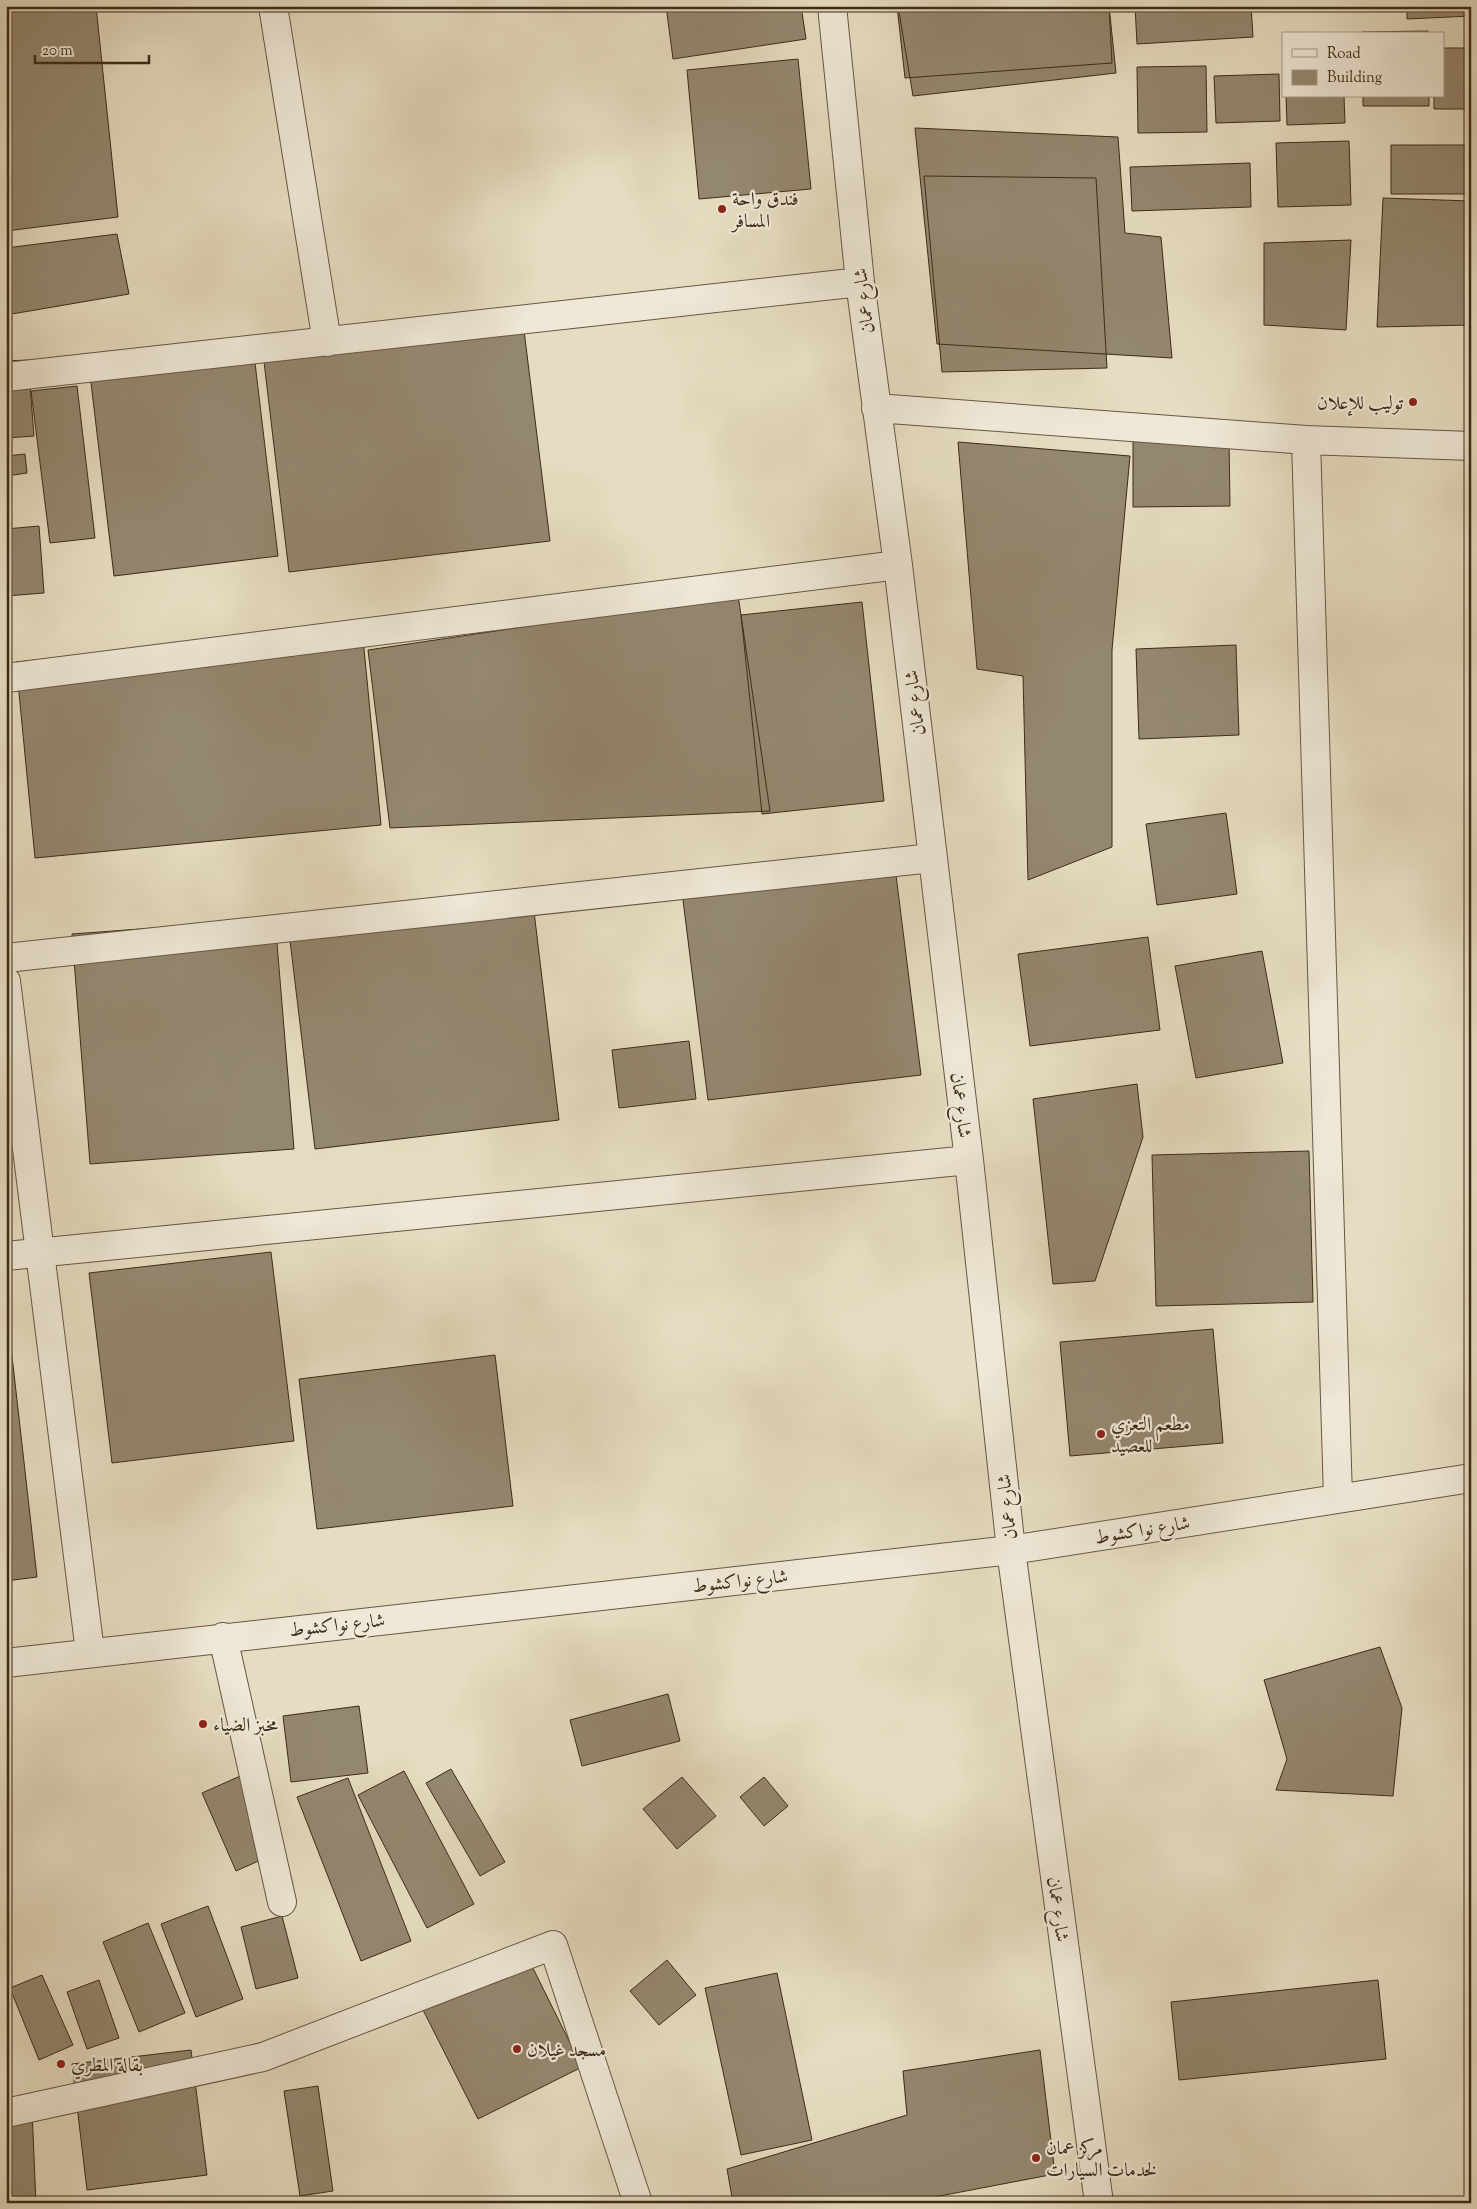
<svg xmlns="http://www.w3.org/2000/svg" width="1477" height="2209" font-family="'Sorts Mill Goudy',Amiri,serif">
<rect width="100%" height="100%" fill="#e6dcc1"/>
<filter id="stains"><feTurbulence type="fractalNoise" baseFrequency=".004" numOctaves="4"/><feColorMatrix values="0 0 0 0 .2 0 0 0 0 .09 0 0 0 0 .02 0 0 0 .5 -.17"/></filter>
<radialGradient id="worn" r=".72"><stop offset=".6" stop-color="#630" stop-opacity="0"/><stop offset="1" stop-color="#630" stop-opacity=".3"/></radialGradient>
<path fill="#948770" stroke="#3c2b19" d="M6,6H96L118,217L6,231Z
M666,6H801L806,39L673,59Z
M897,6H1109L1112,63L905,78Z
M898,6H1109L1116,73L913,96Z
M1135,6H1251L1253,37L1137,44Z
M1278,6H1369V7L1278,11Z
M1407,6H1471V16L1407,19Z
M1428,31V34H1362V32Z
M1443,48H1471V109H1434V96H1443Z
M798,59L811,189L699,199L687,70Z
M1206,66L1207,132L1138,133L1137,67Z
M1279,74L1280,121L1216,123L1214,76Z
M1286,96H1344L1345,123L1287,125Z
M1363,96H1429V106H1363Z
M915,128L1118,137L1125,233L1161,237L1172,358L937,344Z
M1349,141L1351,205L1278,207L1276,143Z
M1391,145H1471V194H1391Z
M1250,163L1251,207L1132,211L1130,167Z
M924,176L1096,178L1107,368L942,372Z
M1383,198L1471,201V325L1377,327Z
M117,234L129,294L6,315V248Z
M1351,240L1346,330L1264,325V243Z
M522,314L550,541L289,572L262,345Z
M253,346L278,556L114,576L89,366Z
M28,360L34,436L6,438V361Z
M77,386L95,538L50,543L31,391Z
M1229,439L1230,506L1133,507V440Z
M958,442L1130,456L1112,650V847L1028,880L1023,676L977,669Z
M25,454L27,473L6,476V456Z
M39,526L44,593L6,596V529Z
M738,595L770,811L390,828L368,650Z
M862,602L884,801L762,814L741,615Z
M362,628L381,825L35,858L16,662Z
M1236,645L1239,735L1139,739L1136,649Z
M1226,813L1237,894L1157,905L1146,824Z
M893,851L921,1075L708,1100L680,876Z
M533,903L559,1120L315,1149L289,932Z
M275,919L294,1149L90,1164L72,934Z
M1148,937L1160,1030L1030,1046L1018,954Z
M1262,951L1283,1063L1196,1078L1175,966Z
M689,1041L696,1099L619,1108L612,1050Z
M1137,1084L1143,1137L1095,1281L1053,1284L1033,1099Z
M1309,1151L1313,1302L1156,1306L1152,1155Z
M271,1252L294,1441L112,1463L89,1273Z
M6,1303L37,1577L6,1581Z
M1213,1329L1223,1443L1070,1456L1060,1342Z
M495,1355L513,1506L317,1529L299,1379Z
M1380,1647L1402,1708L1393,1796L1276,1790L1287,1759L1264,1680Z
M668,1694L680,1741L582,1766L570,1720Z
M359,1706L368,1773L291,1782L283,1716Z
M451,1769L505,1862L480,1876L426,1783Z
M404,1771L474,1904L427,1928L358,1795Z
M247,1773L281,1851L236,1871L202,1793Z
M682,1777L716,1816L677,1849L643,1809Z
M764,1777L788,1806L764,1826L740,1797Z
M348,1778L411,1941L361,1961L297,1797Z
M208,1906L243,1999L196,2017L161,1924Z
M282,1916L298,1978L256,1989L241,1927Z
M148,1923L185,2013L139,2032L103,1942Z
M521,1944L582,2067L478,2119L416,1996Z
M667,1960L696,1995L659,2025L630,1991Z
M777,1973L812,2140L741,2155L705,1988Z
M42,1975L73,2045L39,2060L10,1988Z
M99,1980L119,2038L87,2049L67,1992Z
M1378,1980L1386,2059L1179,2080L1171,2002Z
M191,2050L207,2175L87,2190L72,2064Z
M1040,2050L1055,2174L903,2203H733L727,2169L907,2115L903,2071Z
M318,2086L333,2191L300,2196L284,2091Z
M32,2110L36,2203H6V2111Z"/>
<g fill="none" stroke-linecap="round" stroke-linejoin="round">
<defs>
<path id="minor" d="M273,6L327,342
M832,6L860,282L898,565L969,1160L1011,1550L1099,2203
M6,377L860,282
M876,408L1306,440L1471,446
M1306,440L1338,1498
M6,678L898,565
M6,958L932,858
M6,981L90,1652
M6,1256L969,1160
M223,1637L282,1902
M6,1663L1011,1550L1471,1478
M6,2113L263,2057L553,1945L638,2203"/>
</defs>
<use href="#minor" stroke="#665743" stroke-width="30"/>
<use href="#minor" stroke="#efe8d7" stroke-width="28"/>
</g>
<g fill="#8f2418" stroke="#efe8d7" stroke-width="2">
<circle cx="722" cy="209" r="5"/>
<circle cx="1413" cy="402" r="5"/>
<circle cx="1101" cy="1434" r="5"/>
<circle cx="203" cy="1724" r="5"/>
<circle cx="517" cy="2049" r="5"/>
<circle cx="61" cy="2064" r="5"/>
<circle cx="1036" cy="2158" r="5"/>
</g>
<g text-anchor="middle" stroke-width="4.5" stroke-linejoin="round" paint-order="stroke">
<g font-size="19" fill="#3c2b19" stroke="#efe8d7" text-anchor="start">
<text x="732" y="205">فندق واحة<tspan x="732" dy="22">المسافر</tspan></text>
<text x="1403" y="409" text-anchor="end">توليب للإعلان</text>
<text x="1111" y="1430">مطعم التعزي<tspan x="1111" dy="22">للعصيد</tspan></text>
<text x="213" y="1731">مخبز الضياء</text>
<text x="527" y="2056">مسجد غيلان</text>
<text x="71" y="2071">بقالة المطري</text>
<text x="1046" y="2154">مركز عمان<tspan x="1046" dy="22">لخدمات السيارات</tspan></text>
</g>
<g font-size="19" fill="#3c2b19" stroke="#efe8d7">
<text transform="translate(863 301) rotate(-97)" y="7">شارع عمان</text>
<text transform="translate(914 703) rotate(-97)" y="7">شارع عمان</text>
<text transform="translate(962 1105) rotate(83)" y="7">شارع عمان</text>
<text transform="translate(1006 1507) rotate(-96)" y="7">شارع عمان</text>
<text transform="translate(1142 1529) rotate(-9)" y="7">شارع نواكشوط</text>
<text transform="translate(740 1580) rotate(-6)" y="7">شارع نواكشوط</text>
<text transform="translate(337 1624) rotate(-6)" y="7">شارع نواكشوط</text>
<text transform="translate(1059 1909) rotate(82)" y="7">شارع عمان</text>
</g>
</g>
<rect width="1477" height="2209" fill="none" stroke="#e6dcc1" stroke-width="25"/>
<rect x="8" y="8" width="1462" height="2194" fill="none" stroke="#3c2b19" stroke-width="2.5"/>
<rect x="12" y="12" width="1452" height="2184" fill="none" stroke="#3c2b19"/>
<rect x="1282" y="32" width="162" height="65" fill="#efe8d7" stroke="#a79c8b"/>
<rect x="1292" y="49" width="25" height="8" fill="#efe8d7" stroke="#a79c8b"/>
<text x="1327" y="58" font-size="15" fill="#3c2b19">Road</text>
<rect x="1292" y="70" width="25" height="15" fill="#948770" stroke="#a79c8b"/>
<text x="1327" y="82" font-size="15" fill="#3c2b19">Building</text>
<path d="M35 55v8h114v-8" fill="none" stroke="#3c2b19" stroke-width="2.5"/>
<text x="42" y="55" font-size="15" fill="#3c2b19" stroke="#efe8d7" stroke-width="4" paint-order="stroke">20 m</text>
<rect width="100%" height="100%" filter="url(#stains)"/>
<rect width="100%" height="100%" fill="url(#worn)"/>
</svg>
